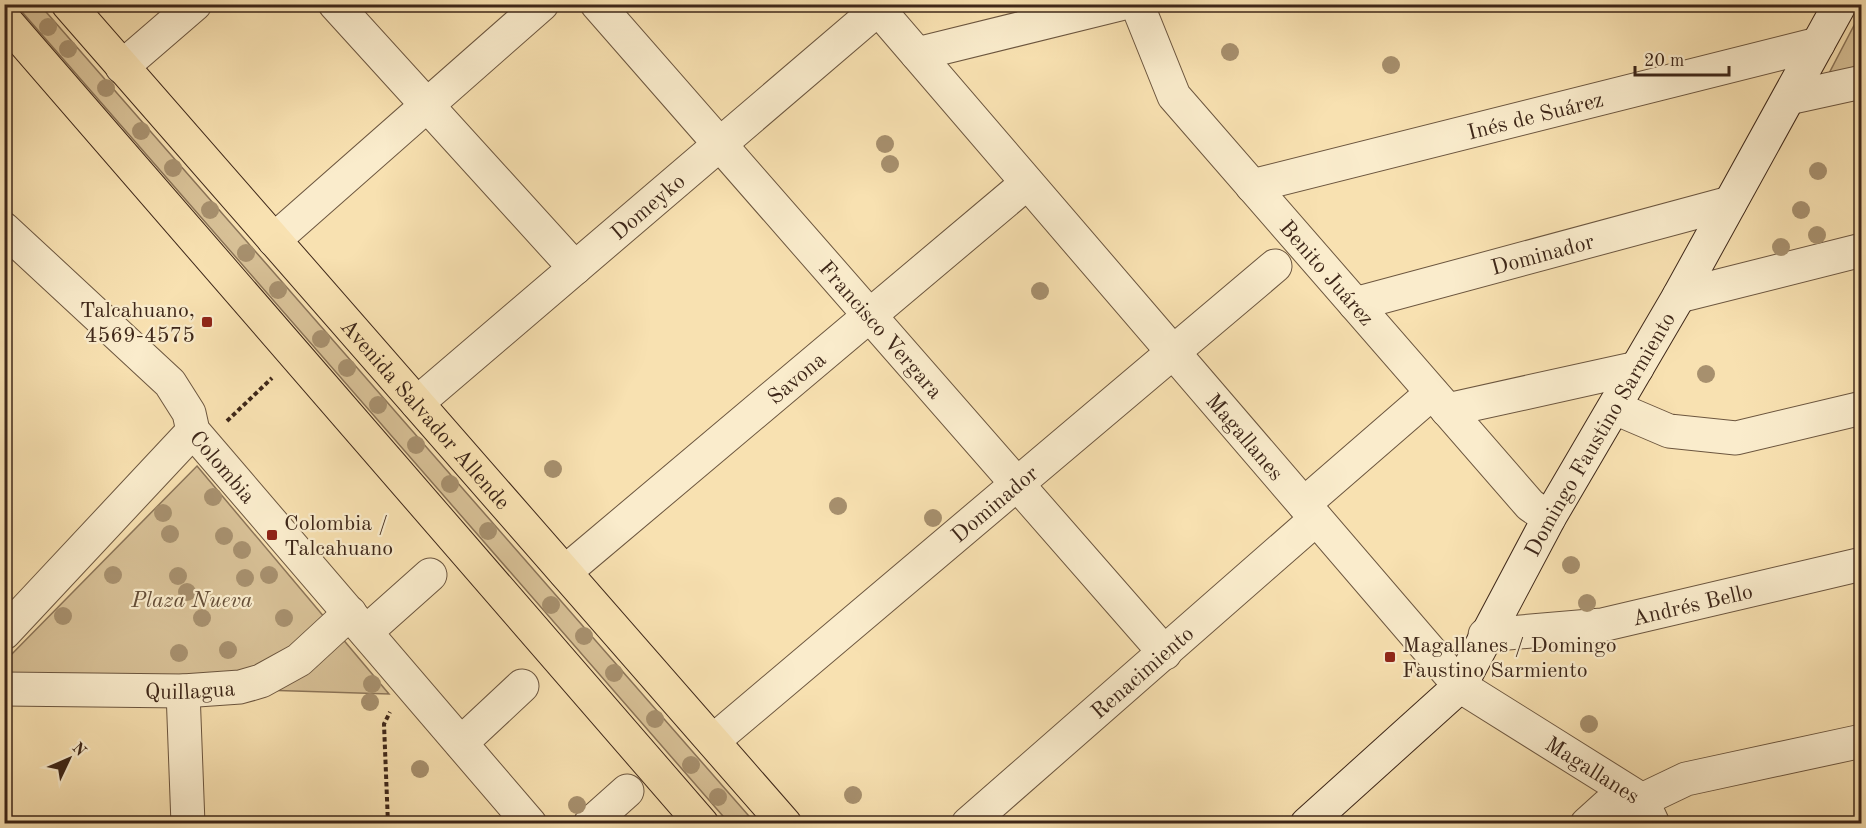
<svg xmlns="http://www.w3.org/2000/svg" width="1866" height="828" font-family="'Old Standard TT',serif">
<rect width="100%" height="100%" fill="#f8e1b1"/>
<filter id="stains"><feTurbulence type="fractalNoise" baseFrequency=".00333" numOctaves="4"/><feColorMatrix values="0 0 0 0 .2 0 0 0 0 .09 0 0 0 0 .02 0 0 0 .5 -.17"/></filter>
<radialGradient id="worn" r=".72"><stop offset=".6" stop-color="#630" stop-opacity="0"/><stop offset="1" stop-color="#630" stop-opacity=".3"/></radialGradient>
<path fill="#d8c197" stroke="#8b7458" stroke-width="1.5" d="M16,5H40L755,823H729Z
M1861,12V75L1825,81Z
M197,466L389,694L5,682V661Z"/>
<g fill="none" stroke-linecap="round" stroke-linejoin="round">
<defs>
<g id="street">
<path d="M335,4L575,268"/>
<path id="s1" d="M597,4L1165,653"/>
<path id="s2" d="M874,4L1460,686L1642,800L1653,824"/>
<path id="s3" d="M1137,4L1174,96L1530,505L1549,518"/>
<path d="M917,54L1120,4"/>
<path d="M122,67L195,4"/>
<path d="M1789,98L1862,82"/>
<path id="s4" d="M1252,186L1818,44"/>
<path id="s5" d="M4,229L170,383L189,413L193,431L530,824"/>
<path d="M274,240L542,4"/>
<path d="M1679,296L1862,250"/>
<path id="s6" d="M1355,304L1730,203"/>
<path id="s7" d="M417,403L878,9"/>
<path d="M1615,408L1669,431L1736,438L1862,408"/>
<path d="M1447,410L1637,368"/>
<path d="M1304,504L1432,393"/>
<path id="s8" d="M565,572L1027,183"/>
<path d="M366,632L430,575"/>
<path d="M4,633L193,431"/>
<path id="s9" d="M1485,635L1602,625L1862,564"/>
<path id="s10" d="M4,689L183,691L240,687L261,681L299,660L350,613"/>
<path d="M183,691L188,824"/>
<path id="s11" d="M713,741L1275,266"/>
<path d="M461,743L522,686"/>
<path d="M590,824L627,791"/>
<path id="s12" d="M968,824L1316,519"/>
<path d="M1587,824L1608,805L1642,800L1686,779L1862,741"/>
</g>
<g id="secondary">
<path id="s13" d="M1307,824L1460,686L1549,518L1679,296L1840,4"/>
</g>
<g id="highway">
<path id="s14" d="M68,4L785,824"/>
<path d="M4,19L702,824"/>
</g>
</defs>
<use href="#street" stroke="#6c563f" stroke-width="35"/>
<use href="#secondary" stroke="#3e2719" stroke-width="35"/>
<use href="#highway" stroke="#3e2719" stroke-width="35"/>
<path stroke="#3e2719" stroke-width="4" stroke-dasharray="4.5 3" stroke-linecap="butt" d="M227,421L272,378
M388,824L384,724L390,712"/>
<use href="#street" stroke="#faeccc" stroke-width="33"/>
<use href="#secondary" stroke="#faeccc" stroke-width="33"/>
<use href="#highway" stroke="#f8e1b1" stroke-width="33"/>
</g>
<g fill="#a7906e">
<circle cx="48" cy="27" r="9"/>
<circle cx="68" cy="49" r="9"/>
<circle cx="1230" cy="52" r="9"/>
<circle cx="1391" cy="65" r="9"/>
<circle cx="106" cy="88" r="9"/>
<circle cx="141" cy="131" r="9"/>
<circle cx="885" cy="144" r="9"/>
<circle cx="890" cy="164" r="9"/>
<circle cx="173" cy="168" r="9"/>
<circle cx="1818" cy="171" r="9"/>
<circle cx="210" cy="210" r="9"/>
<circle cx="1801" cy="210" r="9"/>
<circle cx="1817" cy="235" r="9"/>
<circle cx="1781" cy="247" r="9"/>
<circle cx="246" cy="253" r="9"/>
<circle cx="278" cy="290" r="9"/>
<circle cx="1040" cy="291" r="9"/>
<circle cx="321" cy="339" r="9"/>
<circle cx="347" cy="368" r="9"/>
<circle cx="1706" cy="374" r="9"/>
<circle cx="378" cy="405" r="9"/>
<circle cx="416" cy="445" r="9"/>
<circle cx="553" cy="469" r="9"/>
<circle cx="450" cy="484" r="9"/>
<circle cx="213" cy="497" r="9"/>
<circle cx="838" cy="506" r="9"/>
<circle cx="163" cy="513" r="9"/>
<circle cx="933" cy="518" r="9"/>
<circle cx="488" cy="531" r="9"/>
<circle cx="170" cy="534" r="9"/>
<circle cx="224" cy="536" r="9"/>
<circle cx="242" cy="550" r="9"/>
<circle cx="1571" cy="565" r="9"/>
<circle cx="113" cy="575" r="9"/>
<circle cx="269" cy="575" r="9"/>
<circle cx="178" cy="576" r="9"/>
<circle cx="245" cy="578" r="9"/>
<circle cx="187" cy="592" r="9"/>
<circle cx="1587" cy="603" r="9"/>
<circle cx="551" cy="605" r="9"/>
<circle cx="63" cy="616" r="9"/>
<circle cx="202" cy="618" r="9"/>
<circle cx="284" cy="618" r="9"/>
<circle cx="584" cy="636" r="9"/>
<circle cx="228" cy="650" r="9"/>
<circle cx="179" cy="653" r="9"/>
<circle cx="614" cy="673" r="9"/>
<circle cx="372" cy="684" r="9"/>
<circle cx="370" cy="702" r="9"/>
<circle cx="655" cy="719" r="9"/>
<circle cx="1589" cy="724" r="9"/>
<circle cx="691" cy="765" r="9"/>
<circle cx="420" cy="769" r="9"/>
<circle cx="853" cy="795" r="9"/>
<circle cx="718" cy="797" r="9"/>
<circle cx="577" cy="805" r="9"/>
</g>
<g fill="#8f2418" stroke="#faeccc" stroke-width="2">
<rect x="201" y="316" width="12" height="12" rx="3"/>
<rect x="266" y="529" width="12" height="12" rx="3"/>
<rect x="1384" y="651" width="12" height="12" rx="3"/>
</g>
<g text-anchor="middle" stroke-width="4.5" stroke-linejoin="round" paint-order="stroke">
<g font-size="22" fill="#3e2719" stroke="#faeccc">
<text dy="8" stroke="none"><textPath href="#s4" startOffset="292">Inés de Suárez</textPath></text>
<text dy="8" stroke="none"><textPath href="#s7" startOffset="303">Domeyko</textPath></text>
<text dy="8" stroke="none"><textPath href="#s6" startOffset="194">Dominador</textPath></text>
<text dy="8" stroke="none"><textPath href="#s3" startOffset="333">Benito Juárez</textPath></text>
<text dy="8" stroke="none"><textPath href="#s1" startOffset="432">Francisco Vergara</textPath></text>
<text dy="8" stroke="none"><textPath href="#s8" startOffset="302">Savona</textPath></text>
<text dy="8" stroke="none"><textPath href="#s14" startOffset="544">Avenida Salvador Allende</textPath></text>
<text dy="8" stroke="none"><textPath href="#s13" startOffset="494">Domingo Faustino Sarmiento</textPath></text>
<text dy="8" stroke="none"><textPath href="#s2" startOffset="570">Magallanes</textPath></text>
<text dy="8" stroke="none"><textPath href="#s5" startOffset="327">Colombia</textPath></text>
<text dy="8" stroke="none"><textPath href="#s11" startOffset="368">Dominador</textPath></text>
<text dy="8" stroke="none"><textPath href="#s9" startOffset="210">Andrés Bello</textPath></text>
<text dy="8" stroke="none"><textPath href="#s12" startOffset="231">Renacimiento</textPath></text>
<text dy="8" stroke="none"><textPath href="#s10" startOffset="186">Quillagua</textPath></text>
<text dy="8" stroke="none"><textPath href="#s2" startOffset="1056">Magallanes</textPath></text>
</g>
<g font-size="22" fill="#3e2719" stroke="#faeccc" text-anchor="start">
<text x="195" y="317" text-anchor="end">Talcahuano,<tspan x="195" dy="25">4569-4575</tspan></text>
<text x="284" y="530">Colombia /<tspan x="284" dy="25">Talcahuano</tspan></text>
<text x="1402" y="652">Magallanes / Domingo<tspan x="1402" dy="25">Faustino Sarmiento</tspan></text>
</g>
<g font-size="22" font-style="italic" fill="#644e38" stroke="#faeccc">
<text x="192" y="607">Plaza Nueva</text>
</g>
</g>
<rect width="1866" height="828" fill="none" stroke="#f8e1b1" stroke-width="24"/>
<rect x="6" y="6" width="1854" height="816" fill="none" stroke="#3e2719" stroke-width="3"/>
<rect x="12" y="12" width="1842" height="804" fill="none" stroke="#3e2719" stroke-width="1.5"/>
<g transform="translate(69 759) rotate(46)" stroke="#faeccc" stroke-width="4.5" paint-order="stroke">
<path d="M0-4.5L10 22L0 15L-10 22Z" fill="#3e2719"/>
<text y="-9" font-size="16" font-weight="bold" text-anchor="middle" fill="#3e2719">N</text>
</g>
<path d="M1635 66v9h94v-9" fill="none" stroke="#3e2719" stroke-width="3"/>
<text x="1644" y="66" font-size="18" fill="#3e2719" stroke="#faeccc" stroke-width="4.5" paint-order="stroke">20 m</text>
<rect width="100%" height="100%" filter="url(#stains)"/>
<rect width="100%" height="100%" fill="url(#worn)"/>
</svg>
